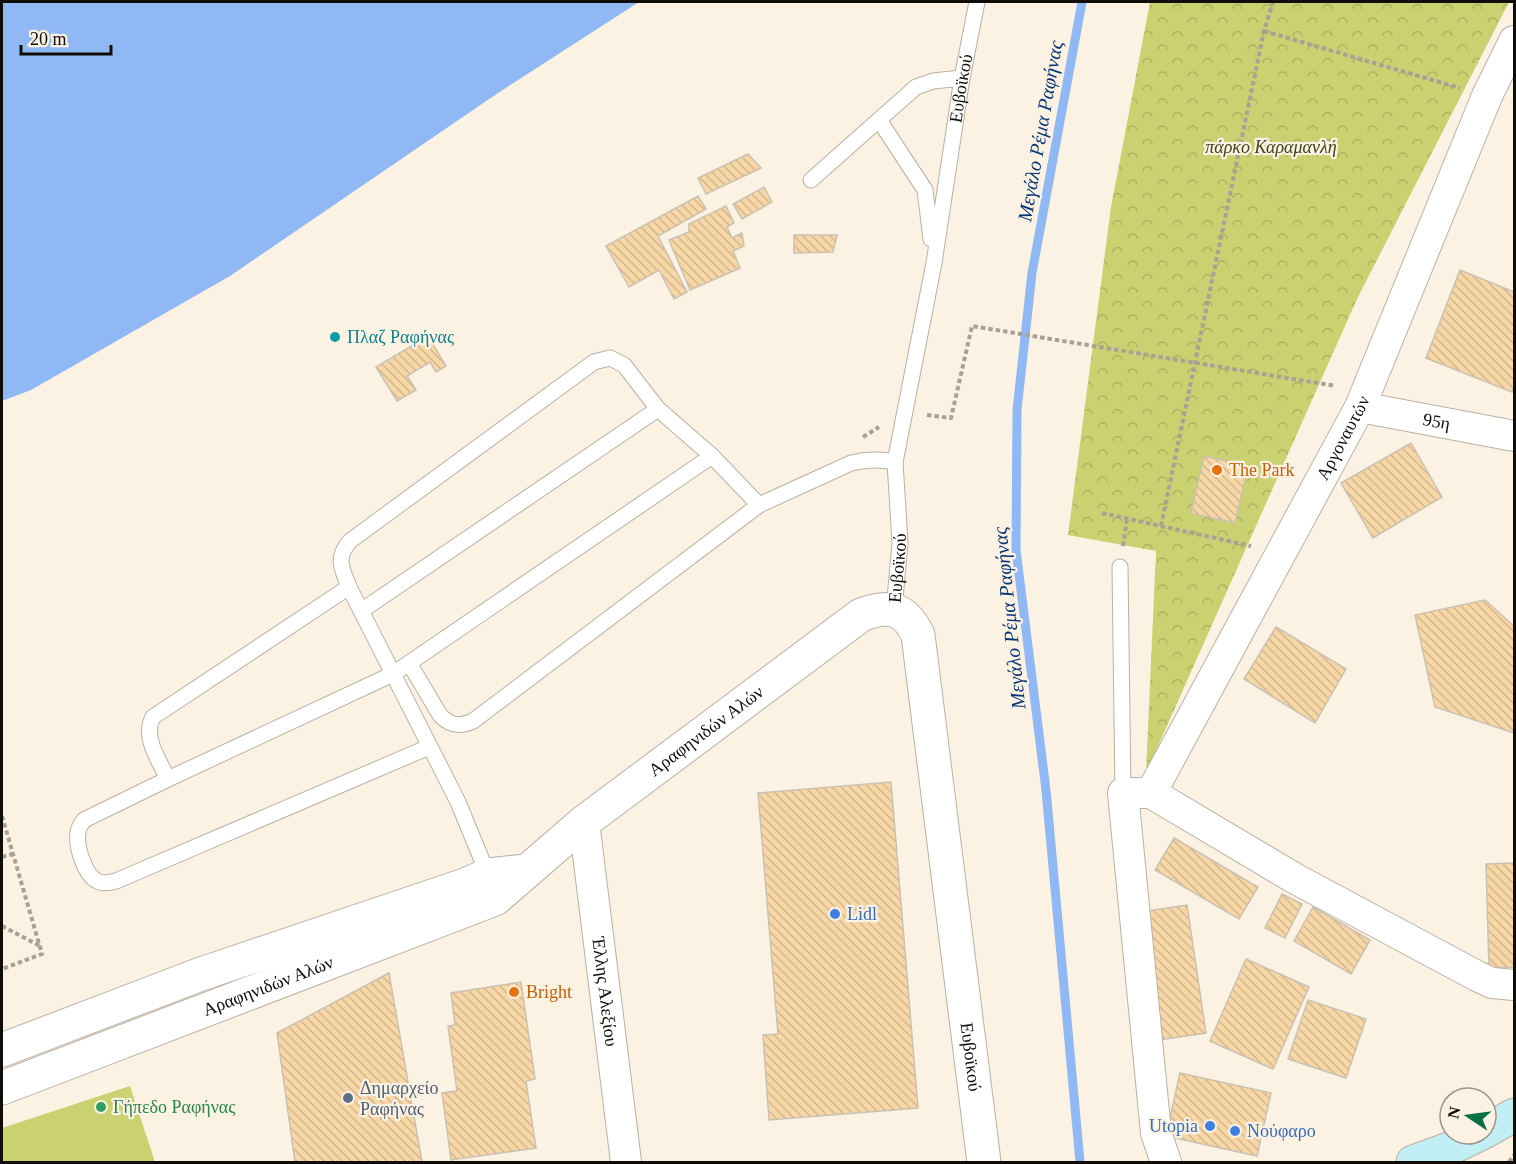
<svg xmlns="http://www.w3.org/2000/svg" width="1516" height="1164" font-family="'Times New Roman',serif">
<defs>
<pattern id="forest-crowns" width="20" height="18" patternUnits="userSpaceOnUse" patternTransform="scale(1.5)"><rect width="20" height="18" fill="#cad171"/><path d="M2 6a3 3 0 1 1 6 0M12 15a3 3 0 1 1 6 0" fill="none" stroke="#acb260"/></pattern>
<pattern id="building-back-hatch" width="6" height="6" patternUnits="userSpaceOnUse" patternTransform="scale(1.5)"><rect width="6" height="6" fill="#f8d7a7"/><path d="M-1 5l2 2M0 0l6 6M5-1l2 2" fill="none" stroke="#d4b78e"/></pattern>
</defs>
<rect width="100%" height="100%" fill="#fcf2e4"/>
<path fill="url(#forest-crowns)" d="M1150,2H1509L1357,299L1146,773L1156,551L1068,535L1111,207Z"/>
<path fill="#cad171" d="M130,1086L155,1162H2V1128Z"/>
<path fill="#90b8f4" d="M2,2H639L495,95L230,276L31,390L2,401Z"/>
<g fill="none" stroke-linecap="round" stroke-linejoin="round">
<path stroke="#90b8f4" stroke-width="9" d="M1080,1162L1046,790L1016,550L1017,410L1032,273L1082,2"/>
</g>
<path fill="url(#building-back-hatch)" stroke="#cac1b3" stroke-width="1.5" d="M748,154L761,168L706,194L698,178Z
M764,187L772,202L742,219L733,204Z
M698,196L706,209L658,236L687,292L674,299L659,270L629,287L606,246Z
M726,206L734,223L727,227L732,238L742,233L744,246L733,251L740,268L690,290L669,240L689,232V224Z
M794,235H837L833,252L794,253Z
M1460,270L1514,292V386L1512,392L1426,358Z
M428,336L446,366L436,372L430,362L407,376L416,390L397,401L376,367Z
M1411,443L1442,497L1373,538L1341,483Z
M1204,456L1248,466L1235,523L1191,513Z
M1485,600L1514,626V733L1435,707L1415,615Z
M1276,627L1346,669L1315,723L1244,679Z
M891,782L918,1108L769,1120L763,1035L778,1034L758,793Z
M1174,838L1258,887L1239,919L1155,870Z
M1514,863V967L1489,968L1486,864Z
M1282,894L1302,904L1285,938L1265,928Z
M1187,905L1206,1033L1159,1040L1140,912Z
M1313,907L1370,940L1351,974L1294,941Z
M1246,959L1309,987L1273,1069L1210,1041Z
M389,973L422,1162H295L277,1033Z
M521,982L535,1079L526,1081L536,1148L451,1160L442,1093L457,1091L448,1026L455,1025L451,993Z
M1308,1000L1366,1019L1346,1078L1288,1059Z
M1180,1073L1271,1093L1257,1156L1166,1136Z"/>
<g fill="none" stroke-linecap="round" stroke-linejoin="round">
<defs>
<g id="service">
<path d="M879,120L925,190L931,239"/>
<path d="M811,180L916,87L933,81L962,78"/>
<path d="M1120,567L1123,793"/>
<path d="M349,587L153,717C142,737 159,760 168,779L84,820C81,824 78,828 78,833C76,846 84,874 97,881C103,884 109,883 116,881L429,747"/>
<path id="s1" d="M894,610L900,543L895,462L934,263L962,78L977,2"/>
<path d="M361,611L658,409"/>
<path d="M409,663L440,715C450,726 460,727 473,721L759,505"/>
<path d="M168,779L393,674L712,456"/>
<path d="M488,875L458,802L349,587C342,569 335,558 350,541L594,362L610,358L624,365L658,409L712,456L759,505L851,463C867,459 879,459 895,462"/>
</g>
<g id="minor">
<path id="s2" d="M1360,407L1514,436"/>
<path d="M1151,793L1294,878L1477,976L1492,983L1514,985"/>
<path id="s3" d="M584,822L626,1162"/>
<path id="s4" d="M1166,1162L1156,1133L1123,793H1151L1360,407L1487,96L1514,41"/>
</g>
<g id="tertiary">
<path d="M2,1050L201,974L465,885L488,875L526,871"/>
<path id="s5" d="M2,1088L495,899L584,822L861,615C889,604 905,608 918,635L984,1162"/>
</g>
<path id="secondary" d="M1486,1131L1514,1115
M1413,1162L1449,1149L1480,1134"/>
</defs>
<use href="#service" stroke="#bab0a3" stroke-width="17"/>
<use href="#minor" stroke="#bab0a3" stroke-width="32"/>
<use href="#tertiary" stroke="#bab0a3" stroke-width="35"/>
<use href="#secondary" stroke="#bab0a3" stroke-width="35"/>
<path stroke="#a8a196" stroke-width="4" stroke-dasharray="4.5 3" stroke-linecap="butt" d="M1264,31L1460,88
M927,415L951,418L972,326L1336,386
M863,437L879,427
M1102,513L1251,546
M1161,526L1264,31L1273,2
M1123,546L1127,519
M2,816L42,954L2,969
M2,857L12,854
M2,926L40,946
M1509,1162L1514,1155"/>
<use href="#service" stroke="#fff" stroke-width="15"/>
<use href="#minor" stroke="#fff" stroke-width="30"/>
<use href="#tertiary" stroke="#fff" stroke-width="33"/>
<use href="#secondary" stroke="#c2eff6" stroke-width="33"/>
</g>
<circle fill="#0f9aa8" stroke="#fcf2e4" stroke-width="2" cx="335" cy="337" r="6"/>
<g fill="#e8710a" stroke="#fcf2e4" stroke-width="2">
<circle cx="1217" cy="470" r="6"/>
<circle cx="514" cy="992" r="6"/>
</g>
<g fill="#3f7fe0" stroke="#fcf2e4" stroke-width="2">
<circle cx="835" cy="914" r="6"/>
<circle cx="1210" cy="1126" r="6"/>
<circle cx="1235" cy="1131" r="6"/>
</g>
<circle fill="#5c6f8a" stroke="#fcf2e4" stroke-width="2" cx="348" cy="1098" r="6"/>
<circle fill="#2e9e5b" stroke="#fcf2e4" stroke-width="2" cx="101" cy="1107" r="6"/>
<g text-anchor="middle" stroke-width="4.5" stroke-linejoin="round" paint-order="stroke">
<g font-size="18" fill="#100c08" stroke="#fcf2e4">
<text dy="6" stroke="none"><textPath href="#s1" startOffset="528">Ευβοϊκού</textPath></text>
<text dy="6" stroke="none"><textPath href="#s2" startOffset="78">95η</textPath></text>
<text dy="6" stroke="none"><textPath href="#s4" startOffset="804">Αργοναυτών</textPath></text>
<text dy="6" stroke="none"><textPath href="#s1" startOffset="42">Ευβοϊκού</textPath></text>
<text dy="6" stroke="none"><textPath href="#s5" startOffset="798">Αραφηνιδών Αλών</textPath></text>
<text dy="6" stroke="none"><textPath href="#s5" startOffset="285">Αραφηνιδών Αλών</textPath></text>
<text dy="6" stroke="none"><textPath href="#s3" startOffset="171">Έλλης Αλεξίου</textPath></text>
<text dy="6" stroke="none"><textPath href="#s5" startOffset="1486">Ευβοϊκού</textPath></text>
</g>
<g font-size="18" font-style="italic" fill="#40431b" stroke="#fcf2e4">
<text x="1271" y="153">πάρκο Καραμανλή</text>
</g>
<g font-size="18" fill="#0d838f" stroke="#fcf2e4" text-anchor="start">
<text x="347" y="343">Πλαζ Ραφήνας</text>
</g>
<g font-size="18" fill="#c56008" stroke="#fcf2e4" text-anchor="start">
<text x="1229" y="476">The Park</text>
<text x="526" y="998">Bright</text>
</g>
<g font-size="18" fill="#366cbe" stroke="#fcf2e4" text-anchor="start">
<text x="847" y="920">Lidl</text>
<text x="1198" y="1132" text-anchor="end">Utopia</text>
<text x="1247" y="1137">Νούφαρο</text>
</g>
<g font-size="18" fill="#4e5e75" stroke="#fcf2e4" text-anchor="start">
<text x="360" y="1094">Δημαρχείο<tspan x="360" dy="21">Ραφήνας</tspan></text>
</g>
<g font-size="18" fill="#27864d" stroke="#fcf2e4" text-anchor="start">
<text x="113" y="1113">Γήπεδο Ραφήνας</text>
</g>
<g font-size="20" font-style="italic" fill="#073576" stroke="#fcf2e4">
<text transform="translate(1040 131) rotate(-80)" y="7">Μεγάλο Ρέμα Ραφήνας</text>
<text transform="translate(1009 618) rotate(-96)" y="7">Μεγάλο Ρέμα Ραφήνας</text>
</g>
</g>
<rect width="1516" height="1164" fill="none" stroke="#100c08" stroke-width="6"/>
<g transform="translate(1468 1116) rotate(283)"><circle r="28" fill="#fcf2e4" stroke="#9e968c" stroke-width="1.5"/>
<path d="M0-4.5L10 22L0 15L-10 22Z" fill="#086f46"/>
<text y="-9" font-size="16" font-weight="bold" text-anchor="middle" fill="#100c08">N</text>
</g>
<path d="M21 45v9h90v-9" fill="none" stroke="#100c08" stroke-width="3"/>
<text x="30" y="45" font-size="18" fill="#100c08" stroke="#fcf2e4" stroke-width="4.5" paint-order="stroke">20 m</text>
</svg>
